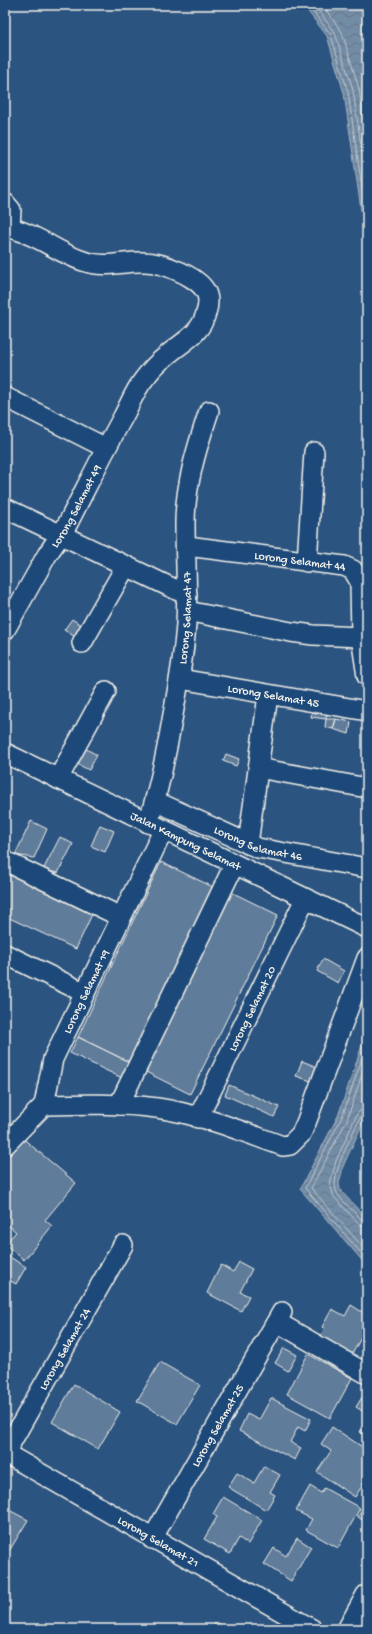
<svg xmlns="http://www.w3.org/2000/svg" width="372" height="1634" font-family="'Gochi Hand',sans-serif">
<defs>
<pattern id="water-waves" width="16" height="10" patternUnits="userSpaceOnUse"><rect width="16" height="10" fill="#738ca6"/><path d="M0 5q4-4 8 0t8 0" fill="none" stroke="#647484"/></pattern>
</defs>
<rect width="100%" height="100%" fill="#2c5481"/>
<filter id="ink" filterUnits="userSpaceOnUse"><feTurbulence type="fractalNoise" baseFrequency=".025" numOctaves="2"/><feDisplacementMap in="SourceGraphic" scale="8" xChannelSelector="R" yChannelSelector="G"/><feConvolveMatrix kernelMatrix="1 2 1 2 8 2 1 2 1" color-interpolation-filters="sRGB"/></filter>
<g filter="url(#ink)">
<path fill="url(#water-waves)" stroke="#a7b4c0" d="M303,5H366L367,250L344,93L327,36Z
M367,1031V1114L344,1164L339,1183L340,1190L367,1219V1266L300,1189L338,1116Z"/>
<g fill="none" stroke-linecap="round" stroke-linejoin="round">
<path stroke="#c0c9ce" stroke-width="1" d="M308,5L331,35L348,92L367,222
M314,5L335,33L353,90L367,187
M322,5L342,32L359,89L367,145
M367,1044L342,1117L305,1188L367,1260
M367,1059L347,1120L311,1188L367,1252
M367,1108L361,1110L357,1114L336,1161L330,1184L334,1197L360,1225L367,1227
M367,1113L361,1116C354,1132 328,1177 337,1193C342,1202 355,1212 362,1220L367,1222"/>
</g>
<path fill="#5e7b9a" stroke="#f4f1e8" d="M72,619L81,625L74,636L64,630Z
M312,712L327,714L326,719L311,717Z
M326,719H336L333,729L325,727Z
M336,719L351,722L349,734L333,729Z
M81,746L97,755L89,770L73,762Z
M226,754L239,759L236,766L223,761Z
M31,821L47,829L34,858L15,855Z
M100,825L114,831L105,852L91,846Z
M60,837L73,844L58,873L43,870Z
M161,862L213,887L129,1062L78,1037Z
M5,871L93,912L76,949L5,916Z
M229,891L278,915L190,1094L142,1070Z
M323,959L344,971L338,983L317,971Z
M78,1037L129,1062L122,1078L70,1053Z
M302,1061L317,1067L311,1081L296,1076Z
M229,1085L279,1107L274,1117L225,1095Z
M20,1136L76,1183L45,1220L52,1226L24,1260L5,1244L16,1232L5,1222V1154Z
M5,1254L26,1267L16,1284L5,1278Z
M239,1262L252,1269L240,1292L249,1296L241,1311L207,1293L221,1265L233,1272Z
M351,1305L367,1315V1327L351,1356L319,1338L325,1329L322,1327L332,1309L345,1316Z
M284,1348L297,1355L288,1371L275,1363Z
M308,1354L352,1378L330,1418L287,1394Z
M160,1362L200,1385L177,1424L137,1401Z
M74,1384L120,1412L98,1449L52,1422Z
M366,1391L367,1392V1414L356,1407Z
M271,1398L311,1419L305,1431L298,1427L290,1442L301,1448L295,1460L239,1431L247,1414L259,1420Z
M367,1419V1436L360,1432Z
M332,1427L367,1450V1478L355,1497L317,1472L331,1451L321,1444Z
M264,1466L280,1475L270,1492L275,1495L266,1510L228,1487L237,1473L254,1483Z
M310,1486L321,1493L324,1488L360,1508L338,1548L306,1530L312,1519L296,1511Z
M223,1497L262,1520L248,1544L239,1538L230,1554L204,1539L217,1517L213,1514Z
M363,1507L367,1509V1523L358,1517Z
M5,1508L28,1520L6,1556H5Z
M297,1538L311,1547L291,1581L264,1564L274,1548L286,1556Z
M216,1622L228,1629H212Z"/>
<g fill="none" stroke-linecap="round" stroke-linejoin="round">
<defs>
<g id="minor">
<path d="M5,203L11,210L10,228"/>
<path d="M5,397L106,448"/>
<path d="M5,508L187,595"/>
<path id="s1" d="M187,546L344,566L353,570L360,582L361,637L367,676"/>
<path d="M307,562L314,452"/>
<path d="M187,611L291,632L313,635L361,637"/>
<path id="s2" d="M5,630C19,605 33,580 47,555C54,544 63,533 69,521C87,486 104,451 123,417C130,404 135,390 144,379C150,371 157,363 165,357C181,342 200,336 206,313C208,307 209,301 207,295C202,277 161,262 144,262C122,261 107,269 83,261C58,253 37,234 10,228"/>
<path d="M82,643L126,566"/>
<path id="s3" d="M180,679L367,711"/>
<path id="s4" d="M5,753L367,928"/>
<path d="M258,768L367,788"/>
<path d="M58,779L106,691"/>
<path id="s5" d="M155,801L258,848L367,868"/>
<path id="s6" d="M148,823C159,789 166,755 172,720C178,688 184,656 186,624C188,590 185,557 185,524C185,485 197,447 209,411"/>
<path d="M248,844L268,695"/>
<path d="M5,861L121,917"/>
<path d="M5,954L85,993"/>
<path d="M44,1105C82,1104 119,1103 157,1108C200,1114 243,1132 283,1146L290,1145L301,1134L306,1123L367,958"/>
<path d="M119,1105L234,865"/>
<path id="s7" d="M198,1118L305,899"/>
<path id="s8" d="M5,1145L44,1105L53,1059L163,831"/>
<path d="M277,1322L367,1374"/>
<path id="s9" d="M5,1453L312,1629"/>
<path id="s10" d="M5,1453L123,1245"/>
<path id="s11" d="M152,1539L282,1312"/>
</g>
<path id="major" d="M349,1629L367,1596"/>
</defs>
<use href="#minor" stroke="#f4f1e8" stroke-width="22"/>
<use href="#major" stroke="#f4f1e8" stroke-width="25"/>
<use href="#minor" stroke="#1f4a7a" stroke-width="19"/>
<use href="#major" stroke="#1f4a7a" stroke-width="22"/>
</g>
</g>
<g text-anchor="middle" stroke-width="3" stroke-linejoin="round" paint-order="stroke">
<g font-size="12" fill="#f4f1e8" stroke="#1f4a7a">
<text dy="4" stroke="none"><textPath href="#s2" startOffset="143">Lorong Selamat 49</textPath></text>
<text dy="4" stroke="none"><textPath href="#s1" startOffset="114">Lorong Selamat 44</textPath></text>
<text dy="4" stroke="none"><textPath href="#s6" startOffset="209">Lorong Selamat 47</textPath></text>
<text dy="4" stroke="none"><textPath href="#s3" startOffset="95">Lorong Selamat 45</textPath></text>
<text dy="4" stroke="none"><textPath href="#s4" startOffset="201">Jalan Kampung Selamat</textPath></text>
<text dy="4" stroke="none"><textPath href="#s5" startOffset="112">Lorong Selamat 46</textPath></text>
<text dy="4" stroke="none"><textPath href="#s8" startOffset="178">Lorong Selamat 19</textPath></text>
<text dy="4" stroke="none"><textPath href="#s7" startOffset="122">Lorong Selamat 20</textPath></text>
<text dy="4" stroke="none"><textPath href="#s10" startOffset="120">Lorong Selamat 24</textPath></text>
<text dy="4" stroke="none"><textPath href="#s11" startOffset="131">Lorong Selamat 25</textPath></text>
<text dy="4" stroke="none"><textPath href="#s9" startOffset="177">Lorong Selamat 21</textPath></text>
</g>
</g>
<rect width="372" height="1634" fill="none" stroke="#1f4a7a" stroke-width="20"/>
<rect x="10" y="10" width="352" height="1614" fill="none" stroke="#f4f1e8" stroke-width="1.5" filter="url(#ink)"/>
</svg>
